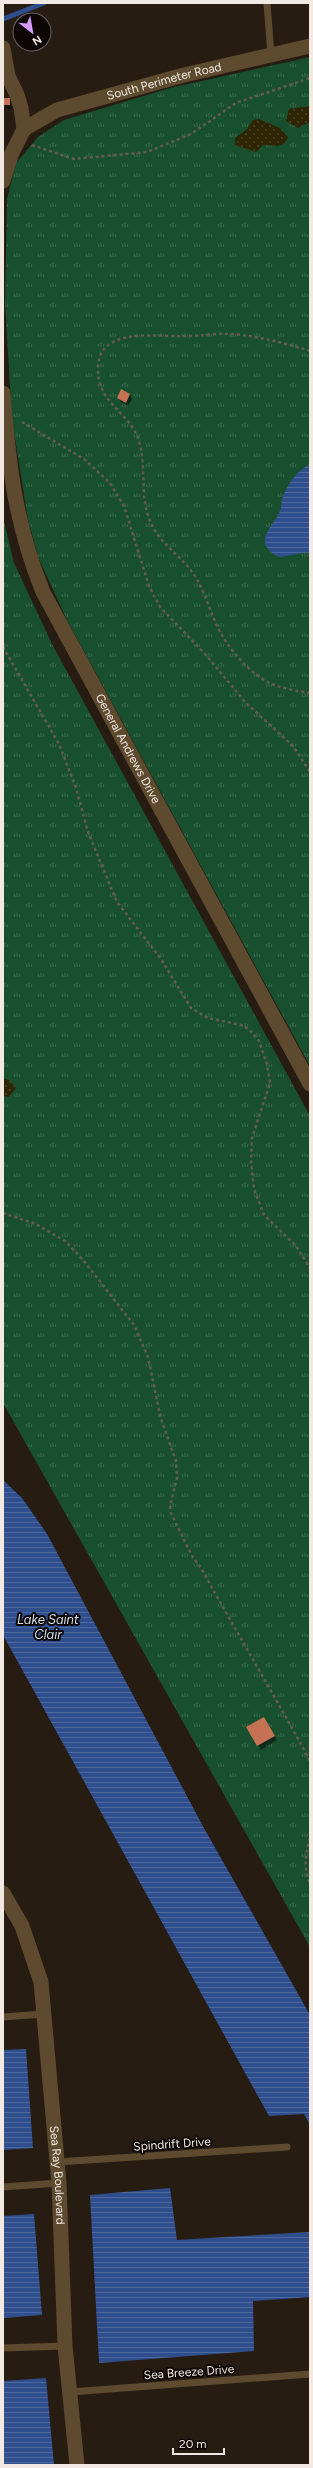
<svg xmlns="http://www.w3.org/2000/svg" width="313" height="2468" font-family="Figtree,sans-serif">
<defs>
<pattern id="grass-tufts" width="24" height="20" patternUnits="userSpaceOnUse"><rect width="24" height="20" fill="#18502f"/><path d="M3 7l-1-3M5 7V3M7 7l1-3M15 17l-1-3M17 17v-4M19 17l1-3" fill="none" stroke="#3a694d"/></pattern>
<pattern id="sand-dots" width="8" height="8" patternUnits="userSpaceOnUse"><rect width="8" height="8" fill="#2d2504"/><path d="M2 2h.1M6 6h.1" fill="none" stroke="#4c4528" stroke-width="1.8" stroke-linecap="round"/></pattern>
<pattern id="water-rules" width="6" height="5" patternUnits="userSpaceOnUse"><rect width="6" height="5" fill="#2f4e8e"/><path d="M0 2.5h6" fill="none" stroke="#4e689e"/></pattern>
</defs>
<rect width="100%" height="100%" fill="#271c12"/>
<path fill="url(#grass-tufts)" d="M310,57V1066L67,620L39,559L28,520L12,419L5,303L7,199L16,163L38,137L64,120L170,88Z
M3,517L14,563L53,646L310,1116V1947L3,1403Z"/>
<path fill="url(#sand-dots)" d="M310,106V122L298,128L286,121L289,109Z
M259,119L280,128L288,137L285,143L278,146L263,145L256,152L235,145V138L247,129L253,120Z
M3,1078L9,1080L16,1088L9,1097L3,1096Z"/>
<path fill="url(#water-rules)" d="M310,464V553C300,551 281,560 275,555C252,540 275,525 280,511C282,507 281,502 282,499C288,483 296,472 310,464Z
M3,1480L22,1498L47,1534L205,1830L310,2015V2125L304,2114L269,2116L3,1635Z
M26,2049L33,2148L3,2150V2050Z
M170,2188L177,2240L310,2232V2297L253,2301L254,2351L99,2363L90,2195Z
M34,2214L42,2315L3,2318V2216Z
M46,2378L54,2465H3V2381Z"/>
<path fill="#0007" d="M10,99L12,109H7L4,105Z
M130,395L132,399L128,406L121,402L118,398Z
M264,1718L277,1740L261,1750L247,1728Z"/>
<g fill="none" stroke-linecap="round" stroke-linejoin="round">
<path stroke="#2f4e8e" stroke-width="5" d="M3,19L44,3"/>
</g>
<path fill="#c47253" d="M3,98H10V105H3Z
M121,389L130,394L126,403L117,398Z
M264,1717L275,1736L257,1746L246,1727Z"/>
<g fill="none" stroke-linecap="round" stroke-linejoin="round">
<path stroke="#655b52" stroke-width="2.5" stroke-dasharray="3 3" stroke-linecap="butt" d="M32,145L74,159L147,152L191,134L236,103L310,78
M310,351C285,343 257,336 231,334C212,333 194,337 176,336C150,336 99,329 98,367C97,405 129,410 139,441C147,467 139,495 150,521C159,543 179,554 193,573C205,591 210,613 220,632C230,650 252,676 272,684C284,689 298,691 310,693
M22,422L84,459L110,483L124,506L149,586L160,607L205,654L246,703L293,746L310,772
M3,647L59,744L76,788L88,832L117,902L161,959L191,1008L208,1018L241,1025L249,1029L259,1041L267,1064L270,1083L252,1138L251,1161L254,1189L264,1215L296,1246L310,1268
M3,1213L36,1224L65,1241L84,1261L134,1325L148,1357L161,1419L176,1461L177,1478L170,1506L171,1513L192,1556L201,1568C237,1633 275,1696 310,1761
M310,1838C306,1853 303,1868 310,1883"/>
<path stroke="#5e4a2e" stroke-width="7" d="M267,3L271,55
M3,2017L44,2014
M57,2162L287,2147
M3,2187L59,2183
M3,2348L65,2346
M70,2392L310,2374"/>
<g stroke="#5e4a2e" stroke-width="15">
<path d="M3,48L8,76L17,95L21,108L24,129L11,155L3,181"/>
<path id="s1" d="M24,129L57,110L184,75L310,46"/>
<path id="s2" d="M3,393C9,467 15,523 43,592L310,1084"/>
<path id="s3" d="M3,1893L22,1926L41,1982L59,2183L65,2346L77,2465"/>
</g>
</g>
<g text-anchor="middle" stroke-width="4" stroke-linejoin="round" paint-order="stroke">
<g font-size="12" fill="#f2e9e3" stroke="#0c0704">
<text dy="4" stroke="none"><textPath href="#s1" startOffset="149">South Perimeter Road</textPath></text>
<text dy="4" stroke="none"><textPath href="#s2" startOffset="382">General Andrews Drive</textPath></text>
<text transform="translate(172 2144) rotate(-4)" y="4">Spindrift Drive</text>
<text dy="4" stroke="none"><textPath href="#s3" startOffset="291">Sea Ray Boulevard</textPath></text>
<text transform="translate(189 2372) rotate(-4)" y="4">Sea Breeze Drive</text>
</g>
<g font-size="13" font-style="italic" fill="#d5dff2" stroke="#0c0704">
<text x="48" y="1624">Lake Saint<tspan x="48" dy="15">Clair</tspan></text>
</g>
</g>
<rect width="313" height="2468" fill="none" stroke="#f2e9e3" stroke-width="8"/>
<g transform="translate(32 32) rotate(149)"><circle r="19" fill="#0c0704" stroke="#68615d"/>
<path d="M0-3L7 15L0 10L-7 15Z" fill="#d69bfa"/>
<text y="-6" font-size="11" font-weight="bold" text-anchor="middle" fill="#f2e9e3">N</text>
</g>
<path d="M173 2448v6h51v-6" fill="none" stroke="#f2e9e3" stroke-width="2"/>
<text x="179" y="2448" font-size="12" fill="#f2e9e3" stroke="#0c0704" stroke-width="3" paint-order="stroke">20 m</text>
</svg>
